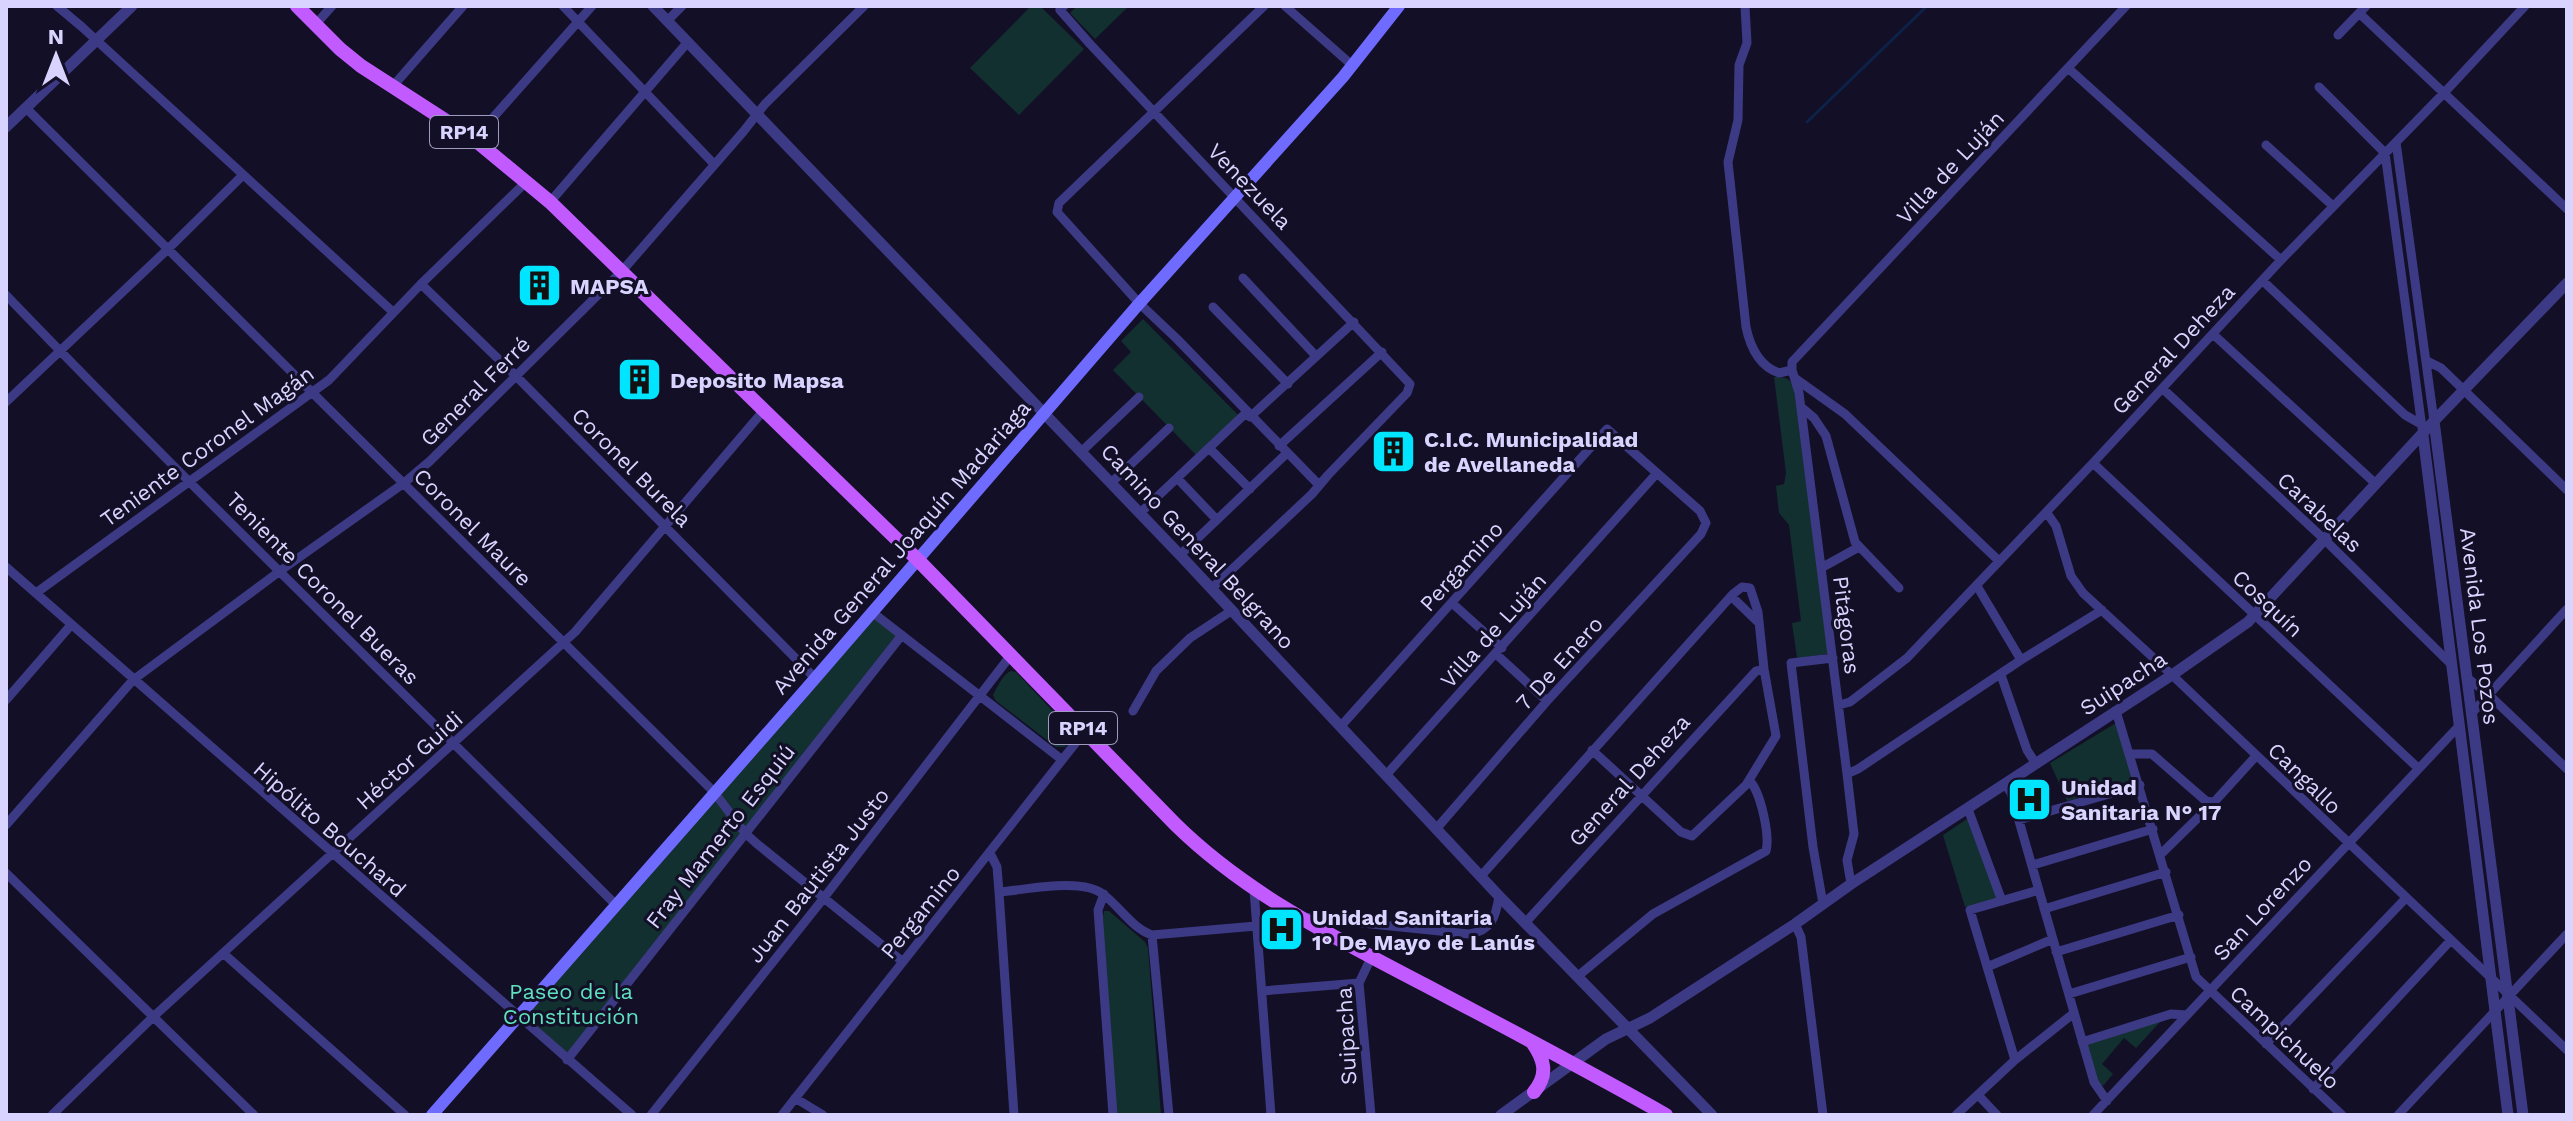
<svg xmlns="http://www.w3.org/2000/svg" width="2573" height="1121" font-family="'Work Sans',sans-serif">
<rect width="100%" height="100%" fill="#130f26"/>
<path fill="#12302f" d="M1031,6H1040L1084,49L1019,115L970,68Z
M1077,6H1129L1095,39L1070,13Z
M1143,319L1241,418L1199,458L1113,370L1131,352L1121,341Z
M1774,377C1784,377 1790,377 1794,388L1828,654L1797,658L1792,623L1801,621L1789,525L1779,513L1776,486L1784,484L1786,473Z
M872,612L902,636L567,1060L519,1018Z
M1011,671L1016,672L1067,726L1070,739L1065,747H1056L996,701L993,695C997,687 1003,674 1011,671Z
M2116,723L2134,783L2067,801L2050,763Z
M1967,819L1998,899L1965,907L1943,835Z
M1104,911H1109L1145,942L1148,948L1161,1115H1116L1103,917Z
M2161,1021L2136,1048L2124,1038L2102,1064L2113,1074L2103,1086L2097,1081L2086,1044Z"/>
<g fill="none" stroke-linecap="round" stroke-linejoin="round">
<path stroke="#0c2248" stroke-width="3" d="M1807,122L1927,6"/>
<path stroke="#3d3a85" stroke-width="9" d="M57,6L82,27L393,312
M563,6L713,163
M1064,6L1060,10L1090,44L1410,384L1407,393L1328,475L1312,494L1211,589
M1264,6L1059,203L1057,212L1139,303L1177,339L1319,485
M1285,6L1353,66
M1745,6L1747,43L1739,65L1738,120L1728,162L1746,327C1750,346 1759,366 1779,373L1792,370
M2359,13L2567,209
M667,21L682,6
M315,25L332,6
M2338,35L2366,6
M2068,68L2281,260
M393,86L463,6
M2319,87L2385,153L2423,435
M26,108L714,792L745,833L756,843L903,962
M474,139L592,6
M2396,142L2434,421
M2266,145L2333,206
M550,202L687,43
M1243,278L1316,356
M2263,281L2405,415L2421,424
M421,284L515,375L815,678
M6,295C205,502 413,701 615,904
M1213,307L1288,384
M2214,335L2376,484
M2427,361L2441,368L2567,490
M1796,379L1845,414L1999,561
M2163,389L2325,540L2451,664
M6,402L169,248L242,176
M1801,407L1814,418L1826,436L1855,542L1899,588
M1250,417L1354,322
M1279,446L1382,352
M1209,448L1250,489
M1081,452L1139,397
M2093,463L2418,768
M1177,478L1217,520
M1111,483L1169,428
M1140,513L1246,413
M2047,513L2056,526L2071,576L2083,593L2172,675L2567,1050
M1180,555L1286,454
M6,567L632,1115
M1821,568L1859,547
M1977,586L2021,660
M36,593L329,380L421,284L526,182
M1731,596L1759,623
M1452,603L1502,648
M872,612L1061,759
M1496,654L1547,701
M2001,675L2027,750L2036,764
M2466,677L2488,694L2567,769
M6,700L71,625
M1839,705L1850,702L1907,658L2093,463L2281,260L2444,93L2525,6
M1133,711L1156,671L1190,638L1231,611
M2116,711L2196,977L2342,1115
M2471,714L2567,609
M1341,726L1607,429L1700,511L1706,523L1701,534L1547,701L1437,828
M2130,754H2152L2206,801L2212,802
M1387,774L1657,473
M1847,774L1858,769L2021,660L2102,610
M2006,785L2011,793L2094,1082L2107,1101
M1968,809L2002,901
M2019,820L2140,785
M6,825L133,680L280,571L404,483L430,461L622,271L743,132L765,104L864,6
M990,853L997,867L999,892L1014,1115
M2161,854L2216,800L2256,756
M2033,865L2153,829
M6,873L254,1115
M1481,876L1733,594L1742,587L1750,588L1758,612L1764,669L1776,736L1746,785L1692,836L1681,832L1592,750
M1851,884L1847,860L1854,834L1847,774L1799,393L1792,370V362L2126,6
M1254,890L1271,1115
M999,892C1026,890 1083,877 1104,895C1120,907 1132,928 1152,935L1256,926
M1104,894L1098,910L1113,1115
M1823,904L1813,847L1791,663L1833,658
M2044,909L2166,872
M1303,917L1469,934C1492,931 1496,916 1499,896
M1526,922L1756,671L1764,669
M1795,924L1801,937L1823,1115
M1152,935L1169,1115
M2056,952L2179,915
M223,953L405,1115
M1987,967L2053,939
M1578,976L1653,914L1766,851C1770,836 1761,792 1749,780
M1262,991L1359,983
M2069,994L2191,957
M2082,1042L2171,1014L2187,1015
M2266,1044L2406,898
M567,1060L902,635
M2015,1060L1970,910L2039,890
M2313,1089L2451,940
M1979,1096L1997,1115
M795,1098L823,1115
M52,1115L153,1017L575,632L765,409
M651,1115L823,899L1011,655
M782,1115L1085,731
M1371,1115L1359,983L1371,958
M1956,1115L2015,1060L2074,1013
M2093,1115L2458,727
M2398,1115L2567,934"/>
<path stroke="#3d3a85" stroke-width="11" d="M653,6L1180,555L1499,896L1712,1115
M6,127L132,6
M2434,421L2523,1115
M2423,435L2508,1115
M1501,1115L1606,1039L1650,1018L1795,924L1851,884L2172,675L2248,622L2434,421L2567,283"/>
<path stroke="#6f6bff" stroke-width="12" d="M432,1115L805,690L1137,306L1343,77L1399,6"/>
<path stroke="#c25bff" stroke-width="14" d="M297,6L340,49L361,66L474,139L550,202L918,560L1175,824C1246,894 1337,939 1425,985C1506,1028 1587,1070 1666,1115
M1532,1042C1544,1059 1549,1074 1534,1092"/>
</g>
<defs>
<symbol id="building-square" viewBox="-11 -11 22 22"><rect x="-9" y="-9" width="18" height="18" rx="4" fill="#00e5ff" stroke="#130f26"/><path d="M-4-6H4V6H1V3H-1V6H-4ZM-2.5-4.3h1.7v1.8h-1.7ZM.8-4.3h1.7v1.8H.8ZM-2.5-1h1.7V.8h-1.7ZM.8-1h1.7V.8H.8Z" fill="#111"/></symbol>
<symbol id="hospital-square" viewBox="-11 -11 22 22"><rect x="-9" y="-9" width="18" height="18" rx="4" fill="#00e5ff" stroke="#130f26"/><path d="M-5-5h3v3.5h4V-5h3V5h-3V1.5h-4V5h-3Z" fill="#111"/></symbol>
</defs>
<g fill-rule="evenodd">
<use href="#building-square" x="514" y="260" width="51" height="51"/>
<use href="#building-square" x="614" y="354" width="51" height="51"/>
<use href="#building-square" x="1368" y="426" width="51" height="51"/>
<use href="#hospital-square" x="2004" y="774" width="51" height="51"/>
<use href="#hospital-square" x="1256" y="904" width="51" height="51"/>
</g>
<g text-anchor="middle" stroke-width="6" stroke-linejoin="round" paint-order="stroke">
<g fill="#130f26" stroke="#9e99be" stroke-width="2">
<rect x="430" y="116" width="68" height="32" rx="6"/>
<rect x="1049" y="712" width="68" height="32" rx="6"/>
</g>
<g font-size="20" font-weight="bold" fill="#d9d4ff">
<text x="464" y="139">RP14</text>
<text x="1083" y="735">RP14</text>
</g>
<g font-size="22" fill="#d9d4ff" stroke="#130f26">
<text transform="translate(1950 167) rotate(-47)" y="8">Villa de Luján</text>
<text transform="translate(1250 186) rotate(46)" y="8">Venezuela</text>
<text transform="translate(2173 349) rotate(-47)" y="8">General Deheza</text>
<text transform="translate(475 391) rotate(-45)" y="8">General Ferré</text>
<text transform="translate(207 446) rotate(-36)" y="8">Teniente Coronel Magán</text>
<text transform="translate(632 467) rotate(45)" y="8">Coronel Burela</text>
<text transform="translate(2320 512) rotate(43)" y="8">Carabelas</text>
<text transform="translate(473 527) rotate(45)" y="8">Coronel Maure</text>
<text transform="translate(1198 546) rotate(47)" y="8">Camino General Belgrano</text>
<text transform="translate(901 547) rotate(-49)" y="8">Avenida General Joaquín Madariaga</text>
<text transform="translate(1461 566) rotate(-48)" y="8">Pergamino</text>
<text transform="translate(323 588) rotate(45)" y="8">Teniente Coronel Bueras</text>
<text transform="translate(2268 603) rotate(43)" y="8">Cosquín</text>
<text transform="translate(1847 625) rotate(83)" y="8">Pitágoras</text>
<text transform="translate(2480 626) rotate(83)" y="8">Avenida Los Pozos</text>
<text transform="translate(1493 630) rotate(-48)" y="8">Villa de Luján</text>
<text transform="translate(1559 663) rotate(-48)" y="8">7 De Enero</text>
<text transform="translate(2123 683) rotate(-33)" y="8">Suipacha</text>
<text transform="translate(409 760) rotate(-42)" y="8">Héctor Guidi</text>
<text transform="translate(2305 778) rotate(44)" y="8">Cangallo</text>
<text transform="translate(1629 780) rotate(-48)" y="8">General Deheza</text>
<text transform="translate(330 829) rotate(41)" y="8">Hipólito Bouchard</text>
<text transform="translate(720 836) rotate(-52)" y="8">Fray Mamerto Esquiú</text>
<text transform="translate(818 875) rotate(-52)" y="8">Juan Bautista Justo</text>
<text transform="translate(2262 908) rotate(-47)" y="8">San Lorenzo</text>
<text transform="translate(920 912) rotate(-51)" y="8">Pergamino</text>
<text transform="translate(1346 1036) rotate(-93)" y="8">Suipacha</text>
<text transform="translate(2285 1037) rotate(43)" y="8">Campichuelo</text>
</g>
<g font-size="22" font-weight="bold" fill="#d9d4ff" stroke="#130f26" text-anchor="start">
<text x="570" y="294">MAPSA</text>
<text x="670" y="388">Deposito Mapsa</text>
<text x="1424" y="447">C.I.C. Municipalidad<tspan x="1424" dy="25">de Avellaneda</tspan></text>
<text x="2061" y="795">Unidad<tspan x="2061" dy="25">Sanitaria N° 17</tspan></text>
<text x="1312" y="925">Unidad Sanitaria<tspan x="1312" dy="25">1° De Mayo de Lanús</tspan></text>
</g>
<g font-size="22" fill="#5fe0c0" stroke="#130f26">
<text x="571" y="999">Paseo de la<tspan x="571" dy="25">Constitución</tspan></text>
</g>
</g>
<rect width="2573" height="1121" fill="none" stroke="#d9d4ff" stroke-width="16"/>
<g transform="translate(56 56)" stroke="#130f26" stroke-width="6" paint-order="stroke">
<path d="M0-6L14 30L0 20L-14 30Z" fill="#d9d4ff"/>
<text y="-12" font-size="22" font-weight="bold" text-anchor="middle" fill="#d9d4ff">N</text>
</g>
</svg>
